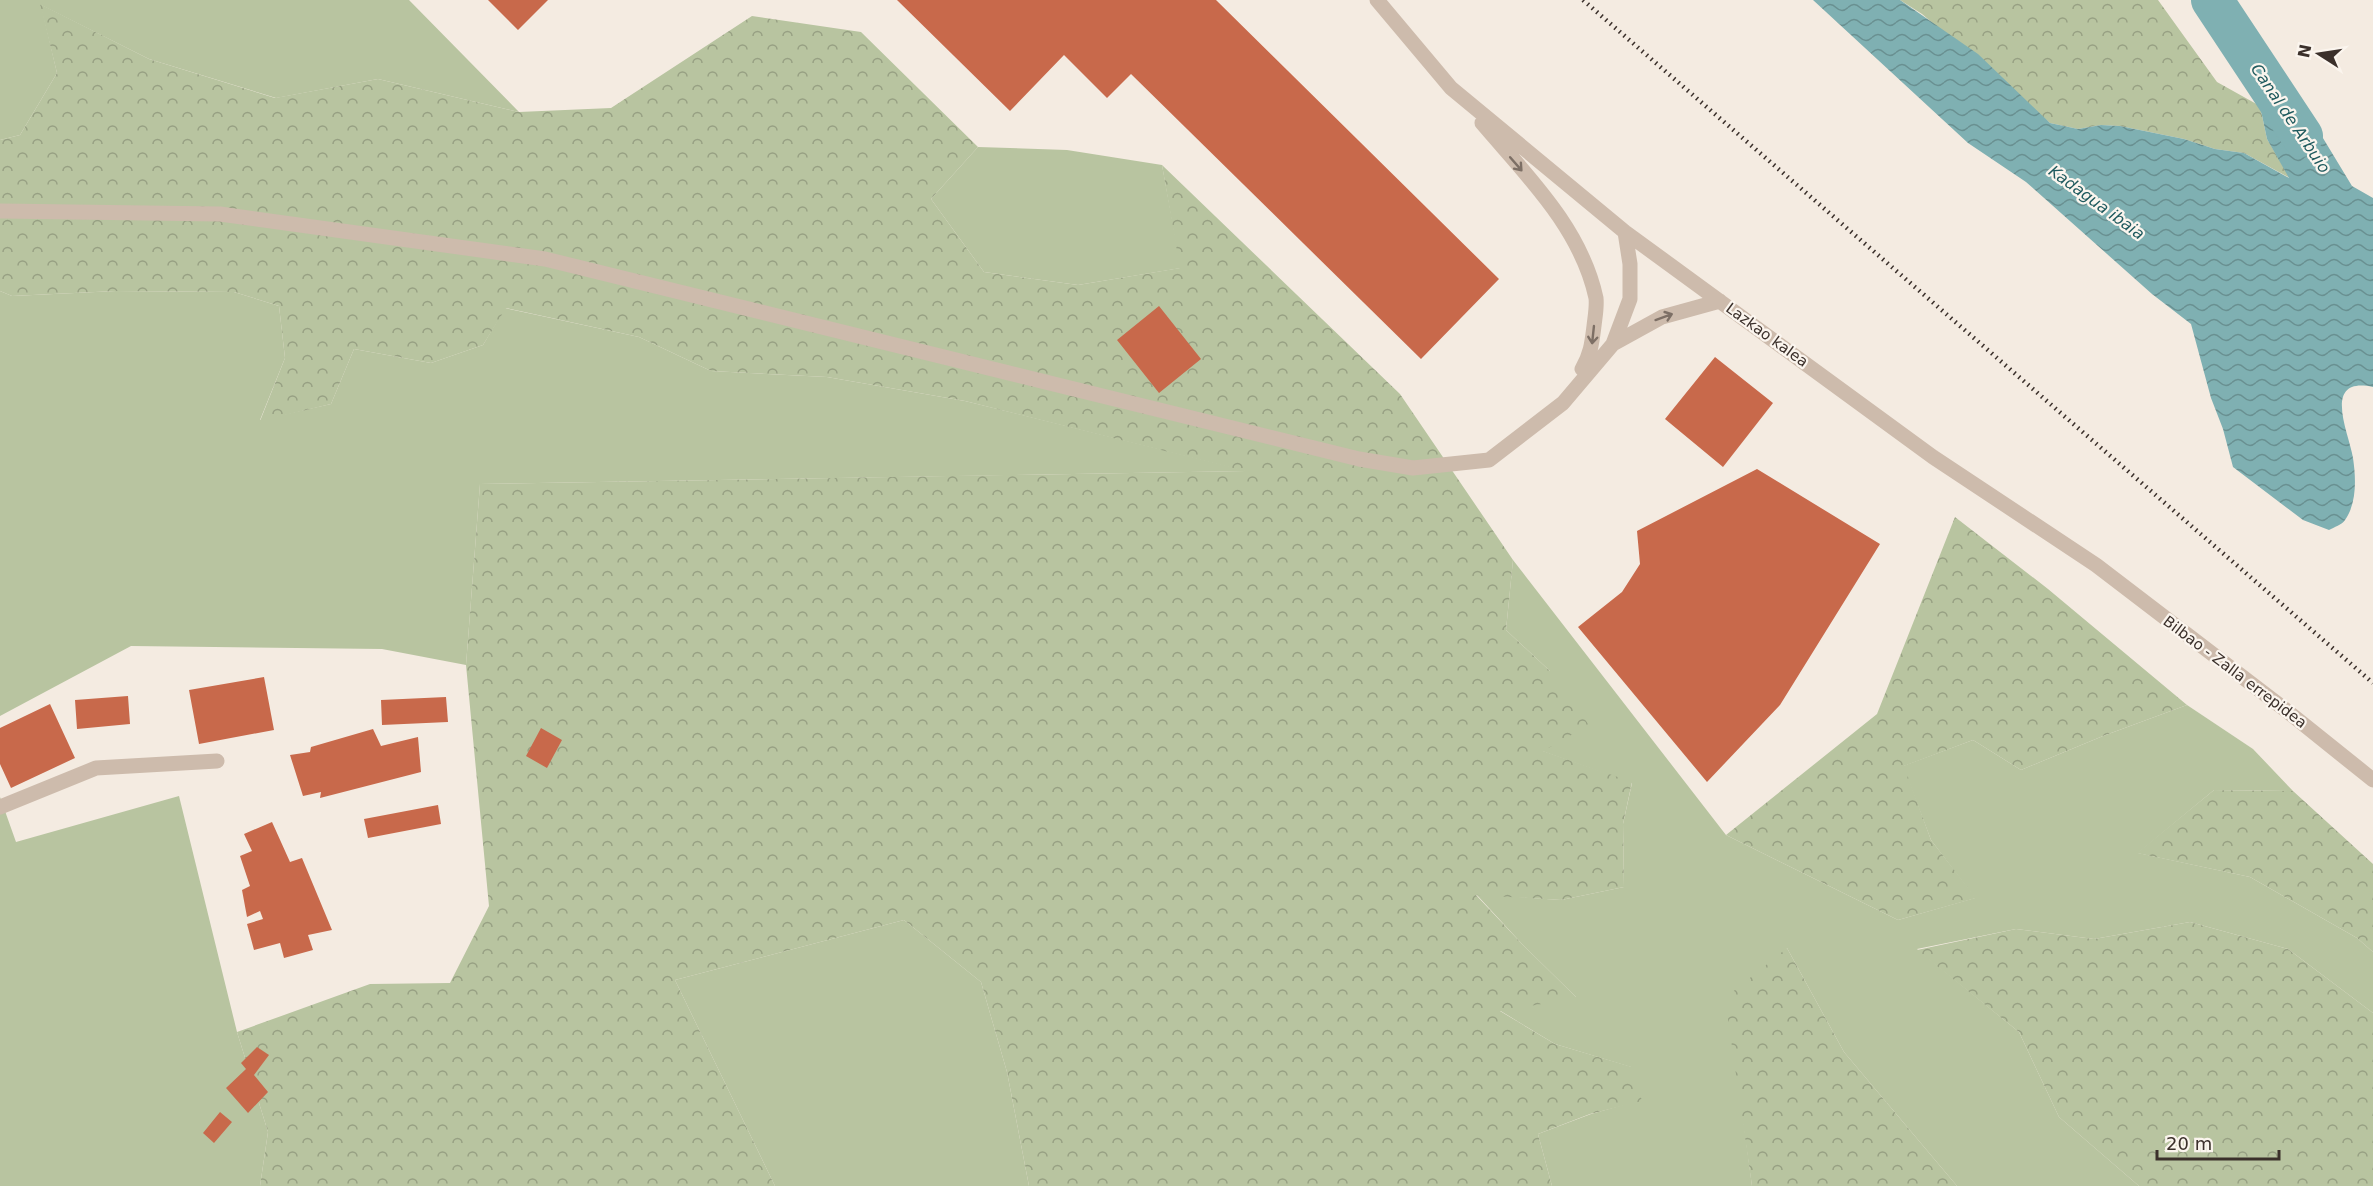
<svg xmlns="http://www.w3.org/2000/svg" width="2373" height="1186" font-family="'DejaVu Sans',sans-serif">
<defs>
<pattern id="forest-crowns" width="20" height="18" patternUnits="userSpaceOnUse" patternTransform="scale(1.5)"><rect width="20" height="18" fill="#b8c4a0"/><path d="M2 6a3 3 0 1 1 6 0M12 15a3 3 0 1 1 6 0" fill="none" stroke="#97a083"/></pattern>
<pattern id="water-waves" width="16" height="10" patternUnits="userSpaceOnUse" patternTransform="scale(1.5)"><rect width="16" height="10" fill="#7fb0b2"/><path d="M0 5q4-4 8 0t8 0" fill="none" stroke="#699091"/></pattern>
</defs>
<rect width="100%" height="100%" fill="#f4ebe1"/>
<path fill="#b8c4a0" d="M0,0H409L519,112L378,79L276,98L149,59L41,5L57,73L20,135L0,140Z
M978,147L1067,150L1162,165L1181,268L1078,285L984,272L931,199Z
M0,291L12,296L116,291L234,292L279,306L285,358L260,420L331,404L354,349L431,363L483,345L505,308L639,337L711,371L827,377L965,401L1248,471L480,484L466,665L382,649L131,646L0,716Z
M1513,560L1726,835L1898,920L1975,898L1931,840L1903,766L1973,740L2021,770L2103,736L2187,705L2253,749L2293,791L2214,790L2138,853L2250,877L2357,938L2373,952V1013L2288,949L2190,922L2094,939L2016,929L1917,949L2019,1032L2059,1117L2139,1186H1957L1844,1052L1787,948L1741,1103L1752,1186H1552L1538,1134L1591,1114L1641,1100L1631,1067L1555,1044L1499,1010L1576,997L1523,945L1476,894L1561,900L1624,887L1623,824L1632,783L1542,751L1550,671L1506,630Z
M179,796L237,1032L268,1132L260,1186H0V797L16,842Z
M904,920L981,982L1007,1072L1029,1186H775L675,980Z"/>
<path fill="url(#forest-crowns)" d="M1900,0H2158L2217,82L2260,106L2267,139L2290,178L2244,153L2215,149L2184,139L2120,126L2101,125L2078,129L2050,123L1922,14Z
M40,4L149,59L275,98L378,79L519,112L611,108L752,16L861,32L978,147L931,199L984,272L1078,285L1180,268L1162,165L1400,394L1513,560L1506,630L1550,671L1589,725L1543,751L1632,782L1623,824L1624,887L1561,900L1476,895L1523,945L1577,998L1500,1011L1555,1044L1632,1067L1642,1101L1590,1114L1538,1134L1552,1186H1029L1007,1072L981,982L904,920L675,980L775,1186H260L268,1132L237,1032L370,984L450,983L489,906L466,665L480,484L1245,471L965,401L827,377L711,371L639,337L506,308L483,345L431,363L354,349L331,404L260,421L285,358L279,306L234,292L116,291L12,296L0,291V140L20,135L57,73Z
M1955,517L2048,589L2187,705L2103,736L2021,770L1973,740L1904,766L1931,840L1976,898L1898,920L1726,835L1877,714Z
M2214,790L2293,791L2373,864V952L2357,938L2250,877L2137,853Z
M2190,922L2288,949L2373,1013V1186H2139L2059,1117L2019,1032L1917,950L2016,929L2094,939Z
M1787,948L1844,1052L1957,1186H1752L1725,998Z"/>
<path fill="url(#water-waves)" d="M1813,0H1900L1978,54L2050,123L2078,129L2101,125L2120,126L2184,139L2215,149L2244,153L2289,178L2267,139L2260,106L2271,88L2286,77L2352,186L2373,198V387C2321,376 2349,433 2353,458C2356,478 2357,503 2345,520C2342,525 2334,527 2329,530L2303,520L2233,467L2223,429L2211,398L2191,324L2152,294L2026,182L1968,143Z"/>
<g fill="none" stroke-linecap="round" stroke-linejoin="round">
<path stroke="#7fb0b2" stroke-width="42" d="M2212,0L2302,136"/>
</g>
<path fill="#c8694b" d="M488,0H548L518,30Z
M897,0H1216L1499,279L1421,359L1131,74L1107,98L1064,55L1010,111Z
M1159,306L1201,359L1159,393L1117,340Z
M1715,357L1773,403L1723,467L1665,419Z
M1757,469L1880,544L1780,705L1707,782L1578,627L1622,592L1640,564L1637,531Z
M264,677L274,730L199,744L189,690Z
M128,696L130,724L77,729L75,700Z
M446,697L448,722L382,725L381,700Z
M50,704L75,758L11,788L0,764V728Z
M541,728L562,740L547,768L526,756Z
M373,729L381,746L418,737L421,772L320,798L321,792L303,796L290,755L310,752L311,747Z
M438,805L441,824L368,838L364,819Z
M272,822L290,862L302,858L332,930L308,935L313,950L284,958L280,943L254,950L247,924L263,919L260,911L247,917L242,890L250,886L240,856L252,851L244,834Z
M257,1047L269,1055L254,1075L268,1092L248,1113L226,1088L246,1069L241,1063Z
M220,1112L232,1122L214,1143L203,1133Z"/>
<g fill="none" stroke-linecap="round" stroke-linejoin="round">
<path stroke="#cdbbac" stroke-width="15" d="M1377,0L1451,88L1625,232L1933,457L2096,565L2287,711L2373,780
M1482,123C1527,176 1581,228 1596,298C1597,307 1595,317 1594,326C1592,342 1591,354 1582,369
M0,211L220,214L545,259L1359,459L1413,468L1489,460L1563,403L1613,344L1630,299V264L1625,232
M1613,344L1662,317L1720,301
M0,807L96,768L217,761"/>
<path stroke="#3b302b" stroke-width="4.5" stroke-dasharray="1.5 4.5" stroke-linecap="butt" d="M1583,0L2373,683"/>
</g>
<defs><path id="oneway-shaft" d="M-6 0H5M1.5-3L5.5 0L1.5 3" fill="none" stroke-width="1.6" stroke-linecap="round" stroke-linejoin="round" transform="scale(1.5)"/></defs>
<g stroke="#7d6f65">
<use href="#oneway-shaft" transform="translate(1516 164) rotate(49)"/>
<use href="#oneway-shaft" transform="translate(1664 317) rotate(-20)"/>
<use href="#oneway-shaft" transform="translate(1593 335) rotate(96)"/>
</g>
<g text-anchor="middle" stroke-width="4.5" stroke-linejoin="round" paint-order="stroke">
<g font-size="15" fill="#3b302b" stroke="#fbf5ee">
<text transform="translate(1767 335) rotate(36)" y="5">Lazkao kalea</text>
<text transform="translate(2235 672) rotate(37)" y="5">Bilbao - Zalla errepidea</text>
</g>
<g font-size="16" font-style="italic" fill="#1f5a5e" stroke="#fbf5ee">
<text transform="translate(2291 118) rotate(56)" y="6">Canal de Arbuio</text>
<text transform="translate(2097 202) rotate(36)" y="6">Kadagua ibaia</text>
</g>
</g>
<g transform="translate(2319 54) rotate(282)" stroke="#fbf5ee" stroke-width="4.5" paint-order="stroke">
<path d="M0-4.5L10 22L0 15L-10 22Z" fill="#3b302b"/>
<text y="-9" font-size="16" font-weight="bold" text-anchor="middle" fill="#3b302b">N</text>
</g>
<path d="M2157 1150v9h122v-9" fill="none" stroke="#3b302b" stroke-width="3"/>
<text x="2166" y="1150" font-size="18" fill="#3b302b" stroke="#fbf5ee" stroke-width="4.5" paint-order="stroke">20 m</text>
</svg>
